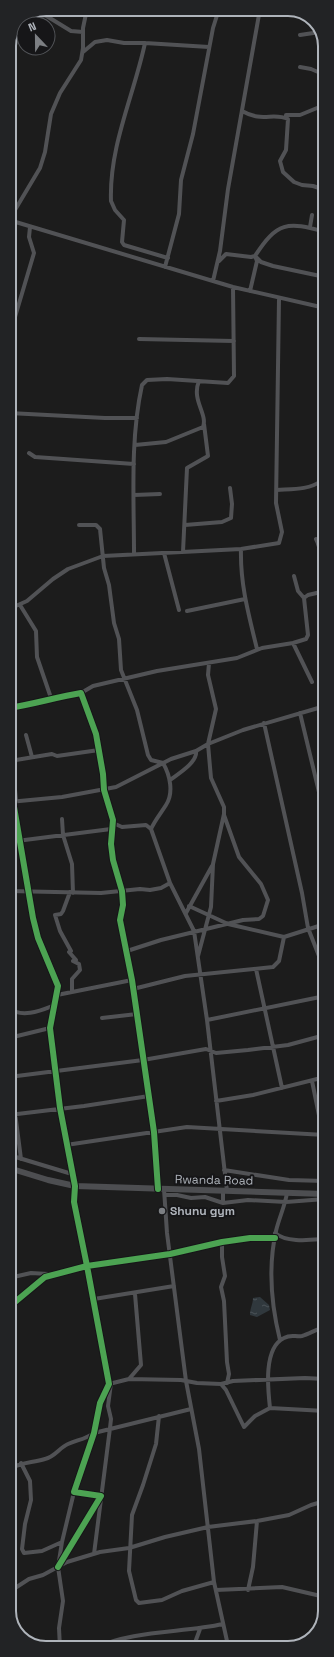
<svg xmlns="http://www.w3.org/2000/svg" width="334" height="1657" font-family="'Space Grotesk',sans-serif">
<defs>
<pattern id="water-ripples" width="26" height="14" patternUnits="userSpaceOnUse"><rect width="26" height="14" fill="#30383d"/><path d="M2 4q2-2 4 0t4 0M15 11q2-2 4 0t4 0" fill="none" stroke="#4b5257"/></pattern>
</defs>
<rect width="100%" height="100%" fill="#1c1c1c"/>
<path fill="url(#water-ripples)" d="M260,1297L269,1305L270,1310L257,1317L250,1315C250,1308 253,1304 253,1298Z"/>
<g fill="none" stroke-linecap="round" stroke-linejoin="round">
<path stroke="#515255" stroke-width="4" d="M40,12L71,31L83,32
M300,35L320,32
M145,43C134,95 109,146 111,201L115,210L124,220L122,242L124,245L168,258
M83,52L95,42L107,40L124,43H145L209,47
M300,67L311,69L325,75
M242,111C263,123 272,112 288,119L286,150L280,161L283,172L294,182L302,185L313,186L325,190
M286,115H300L317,108H325
M9,220L233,287L325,308
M9,220L40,168L45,152L51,114L60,93L81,60L83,48V28L87,9
M310,227L312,215
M255,256L261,262L273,266L325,277
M219,261L226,254L251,257L255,256C277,222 287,221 325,232
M165,267L179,214L181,180L193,134L213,28L219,9
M213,281L220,251L228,189L260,9
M325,283L323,294L325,306
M250,291L257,261L255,256
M139,339L234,341
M9,346L15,317L34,253L29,237L30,227
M9,413L105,418H137
M135,445L166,442L203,427C208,414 191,400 199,381
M29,453L35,457L134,464
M277,490C292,489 309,490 321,481L325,366
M134,495L160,494
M79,525H96L100,529L104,568L109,585L114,623L119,639L121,670L137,710L148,755L151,760L163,763C170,775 174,793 166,805C161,813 155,820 151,829
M185,525L222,522L231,518L232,504L230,488
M316,539C322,550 320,561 325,573
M241,549C240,584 249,616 257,649
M183,552L187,468L208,456L204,424
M164,553L179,610
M134,554C134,498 130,440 142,385L147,380L167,379L228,383L234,376L233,287
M294,576L298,591L304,598
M20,605L36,631L37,657L51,698
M9,609L27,601L53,579L68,569L103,556L241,549L279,543L282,532L276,503L279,299
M187,611L245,599
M293,643L312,682
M81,693L93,686L157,671L237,658L262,648L293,643L306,639L308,635L304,598L308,595L325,591
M9,708C34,704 57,697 81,693L96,734L103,774L104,790L113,820L111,844L113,860L122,891L123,905L120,920L132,980L154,1132L158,1189
M300,713L325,817
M264,723L302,893L308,928L319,956L321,981L325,993
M26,735L32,757
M170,780C178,774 198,762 196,751
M16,801L13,767L16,760L52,754L57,756L99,750
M9,802L62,797L116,787L171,759L196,751L208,744L243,730L325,706
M62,819L63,835L72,864L73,893
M113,823L122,827L146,825L151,829L170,883L194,931L207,1020L227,1191
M9,842L111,829
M9,891L101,893L140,889L150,890L161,888L170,883
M70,892L63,911L61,914L55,915L60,931L71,951L69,952L76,960L73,961L79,964L80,970L72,979V992
M189,906L228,924L284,937
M186,913L212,866
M127,951L161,940L243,920L259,919L263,916L268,900L261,884L239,857L224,815
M198,956L211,907L213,864L224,814V807L211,778L210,767L208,744L216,709L208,675L209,663
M256,969L282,1088
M133,989L185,976L273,967L279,961L284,937L325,924
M57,995L132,980
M9,1008C22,1019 42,1010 55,1005
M102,1018L137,1014
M207,1020L325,996
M9,1038L50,1028
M9,1066L21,1159
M9,1077L143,1060L206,1049L216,1053L248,1050L288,1045L325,1035
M312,1081L323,1135
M216,1101L253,1095L325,1077
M9,1115L84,1106L149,1096
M66,1145L187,1127L325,1135
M9,1155L72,1174
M224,1170L289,1180L325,1181
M164,1189L167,1233L186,1381L199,1449L214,1582L227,1641V1648
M223,1191V1203
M165,1195H177L191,1198L205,1197L223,1203L248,1200L286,1202L325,1199
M275,1233C287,1243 310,1240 325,1239
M222,1242V1257L225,1276L221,1287L224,1301L227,1362L229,1374L227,1383
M9,1278L31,1273L48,1274
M94,1299L174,1286
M9,1307L45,1277L87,1266L74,1202L75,1186L60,1108L50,1028L58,986L38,938L33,918L13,801
M280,1340C271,1304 268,1267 276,1231C279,1218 285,1206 287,1193
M129,1379L141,1365L135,1294
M109,1384L129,1379L181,1380L197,1383L221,1384L233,1381L305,1378L325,1379
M221,1384L226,1390L244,1427L255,1416L270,1408C268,1390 263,1348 284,1338C291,1334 295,1337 302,1336C309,1334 317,1329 325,1327
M270,1408L325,1411
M159,1416L156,1444L143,1485L132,1515L129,1571L136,1600L139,1603L162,1600L182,1591L214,1582
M21,1463L30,1481L31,1500L25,1524L22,1549L24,1553L42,1551L62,1542L74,1492
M9,1469C22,1462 32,1463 45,1459C55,1457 59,1448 68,1444C77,1440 86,1439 94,1433L191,1409
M94,1554L110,1428L111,1419L108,1406L111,1383
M58,1567L101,1496L74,1492L94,1433L100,1403L109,1384L87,1266L170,1254L222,1242L250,1238H275
M216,1590L282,1587L325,1597
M248,1590L253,1567L257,1521
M9,1592L29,1579L43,1575L67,1562L100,1552L129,1548L165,1537L208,1527L257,1521L289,1515L311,1505L325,1501
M60,1648L59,1628L63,1601L58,1567L62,1542
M95,1648C133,1630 182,1633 223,1624
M193,1648L200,1629"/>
<path stroke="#4d4e51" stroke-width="6" d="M9,1168L48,1180L75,1186L325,1194"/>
<defs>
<path id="cycleway" d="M9,708C34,704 57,697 81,693L96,734L103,774L104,790L113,820L111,844L113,860L122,891L123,905L120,920L132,980L154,1132L158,1189
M9,1307L45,1277L87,1266L74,1202L75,1186L60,1108L50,1028L58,986L38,938L33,918L13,801
M58,1567L101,1496L74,1492L94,1433L100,1403L109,1384L87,1266L170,1254L222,1242L250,1238H275"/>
</defs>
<use href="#cycleway" stroke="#161618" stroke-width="8"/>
<use href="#cycleway" stroke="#4ca352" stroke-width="6"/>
</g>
<circle fill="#7c7f83" stroke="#161618" stroke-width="1.5" cx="162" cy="1211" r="4"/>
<g text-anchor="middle" stroke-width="4" stroke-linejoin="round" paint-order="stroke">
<g font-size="12" fill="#afb4bb" stroke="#161618">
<text transform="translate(214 1180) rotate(1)" y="4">Rwanda Road</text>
</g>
<g font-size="12" font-weight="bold" fill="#afb4bb" stroke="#161618" text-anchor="start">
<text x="170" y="1215">Shunu gym</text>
</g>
</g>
<path d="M0 0H334V1657H0ZM46 16H288A30 30 0 0 1 318 46V1611A30 30 0 0 1 288 1641H46A30 30 0 0 1 16 1611V46A30 30 0 0 1 46 16Z" fill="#222325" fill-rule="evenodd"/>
<path fill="none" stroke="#afb4bb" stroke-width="2" d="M46 16H288A30 30 0 0 1 318 46V1611A30 30 0 0 1 288 1641H46A30 30 0 0 1 16 1611V46A30 30 0 0 1 46 16Z"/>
<g transform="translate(36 36) rotate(338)"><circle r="19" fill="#161618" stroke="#535559"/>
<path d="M0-3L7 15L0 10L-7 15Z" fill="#7c7f83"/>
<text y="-6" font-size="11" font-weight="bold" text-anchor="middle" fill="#afb4bb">N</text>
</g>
</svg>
